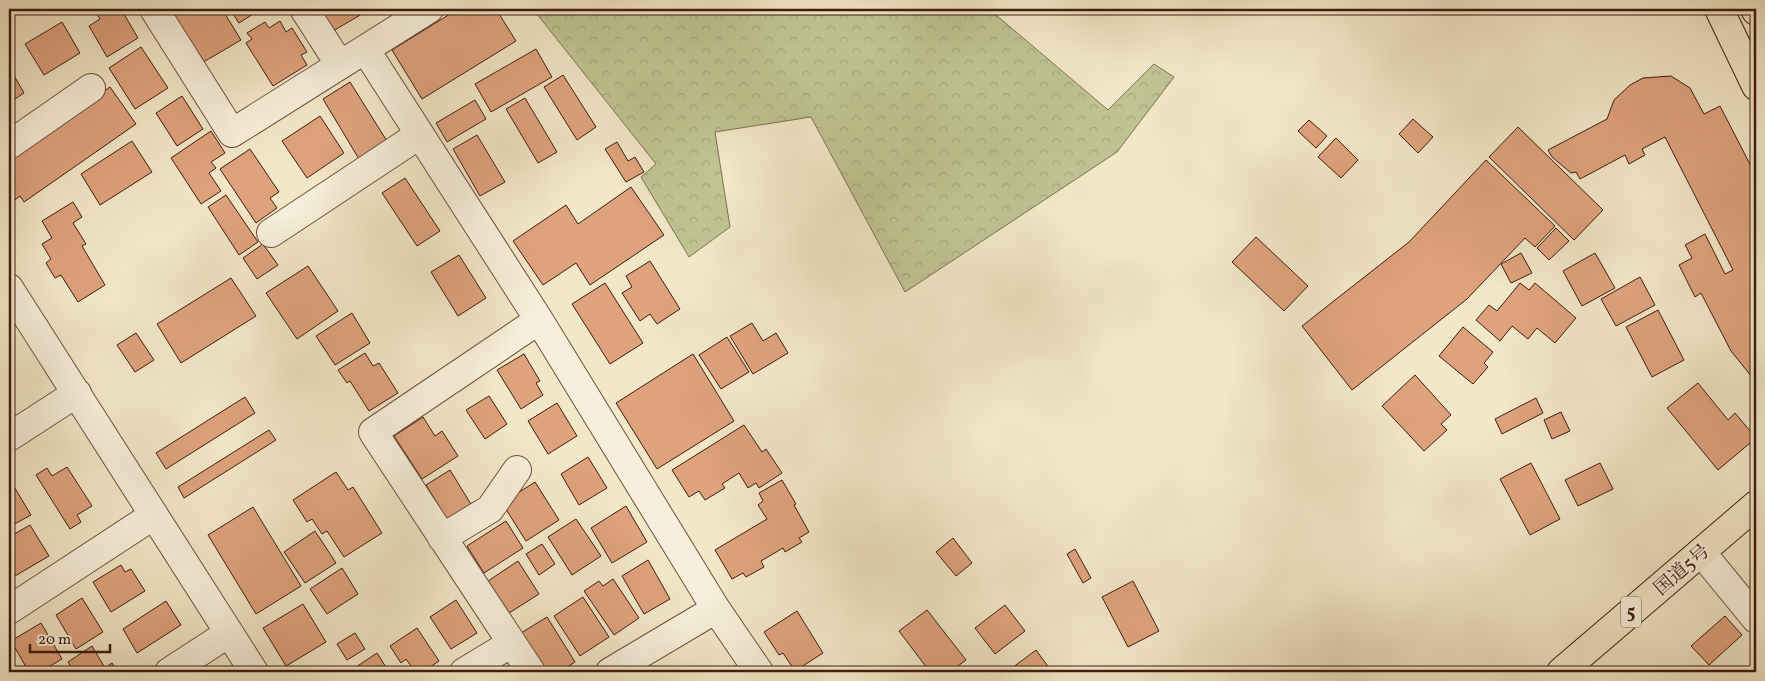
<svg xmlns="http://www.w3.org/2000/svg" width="1765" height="681" font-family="Vollkorn,'Noto Serif JP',serif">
<defs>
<pattern id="forest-crowns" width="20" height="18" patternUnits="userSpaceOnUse" patternTransform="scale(1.25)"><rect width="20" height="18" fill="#bfc492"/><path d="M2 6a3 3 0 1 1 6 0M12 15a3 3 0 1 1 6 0" fill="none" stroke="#a5a87d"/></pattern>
</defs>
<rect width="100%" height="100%" fill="#f2e7c7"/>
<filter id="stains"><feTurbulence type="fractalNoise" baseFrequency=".004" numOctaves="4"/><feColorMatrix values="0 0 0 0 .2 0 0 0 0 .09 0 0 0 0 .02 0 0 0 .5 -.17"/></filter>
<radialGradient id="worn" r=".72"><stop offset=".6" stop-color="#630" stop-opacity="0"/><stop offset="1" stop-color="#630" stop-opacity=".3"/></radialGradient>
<path fill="url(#forest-crowns)" stroke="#7f7050" d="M533,9H989L1108,110L1154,64L1174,77L1117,152L905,292L811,117L715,132L730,227L689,257L641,177L656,164Z"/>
<path fill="#dea27c" stroke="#3f1c0f" d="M96,9H121L138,38L107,57L89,26L100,19L94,10Z
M168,9H222L241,40L200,64Z
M230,9H261L239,23Z
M332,9H359L362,14L333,31L323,14Z
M458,9H496L516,41L422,99L392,50Z
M280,21L286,32L292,28L307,52L301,55L307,65L273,86L246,43L252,39L247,33L265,22L269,28Z
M62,22L80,53L44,75L25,44Z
M141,47L168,88L135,109L109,68Z
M536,49L552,77L491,112L475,84Z
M9,67L24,93L9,103Z
M563,75L596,127L577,140L544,87Z
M1671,76L1690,88L1704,114L1720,106L1756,176V382L1731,351L1701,293L1695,297L1679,265L1692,258L1685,245L1705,234L1725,274L1733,270L1665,137L1642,149L1645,155L1629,164L1625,155L1580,179L1576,172L1571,173L1552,157L1548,150L1607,119L1614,100L1630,85L1643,78Z
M350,82L390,146L362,164L323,99Z
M110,87L136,124L24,202L20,196L11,203L9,199V158Z
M182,96L203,129L177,146L156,113Z
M525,98L557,152L538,163L506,109Z
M475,100L486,119L447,142L436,123Z
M320,116L344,153L307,178L282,141Z
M1413,119L1433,137L1418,153L1399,134Z
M1309,120L1327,136L1316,148L1298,131Z
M1518,127L1603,210L1574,240L1489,157Z
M211,131L225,153L211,162L216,168L209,173L221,191L201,204L171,158Z
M477,135L505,182L480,196L453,149Z
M1336,138L1358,160L1341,178L1318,157Z
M132,141L152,172L100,205L81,174Z
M617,142L628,161L635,157L644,172L626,182L605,149Z
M250,149L279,192L270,198L277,208L256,223L220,169Z
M1486,160L1555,226L1535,247L1525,238L1467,299L1352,390L1302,326L1409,242Z
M405,178L440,231L417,246L382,193Z
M631,187L664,235L590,285L576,263L543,285L513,241L566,205L578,224Z
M226,195L258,242L239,255L208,207Z
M73,202L82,217L73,223L86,244L82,246L105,285L78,302L61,275L55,278L46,263L51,259L42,244L52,238L42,221Z
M1556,228L1569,241L1549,260L1537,248Z
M1256,237L1308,286L1284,311L1232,262Z
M263,244L278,265L257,279L243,258Z
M1521,253L1532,273L1511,283L1501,264Z
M1595,253L1615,288L1582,306L1563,271Z
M459,255L486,298L458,316L431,272Z
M650,261L680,309L657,324L650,314L640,321L622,293L632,287L626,276Z
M308,266L338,311L297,339L266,293Z
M1640,277L1655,305L1616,326L1601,299Z
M231,278L256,316L181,363L157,324Z
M605,283L643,343L610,364L572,304Z
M1520,283L1529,290L1535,283L1576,318L1555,343L1537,328L1528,339L1512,326L1500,341L1476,320L1489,305L1497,311Z
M1658,310L1684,360L1652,377L1626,327Z
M352,313L370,343L335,365L316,336Z
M752,323L763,341L776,333L788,353L753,374L730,336Z
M1463,327L1493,352L1484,363L1488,367L1473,384L1439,356Z
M136,333L154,360L135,372L117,345Z
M727,337L749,372L721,389L699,355Z
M365,353L373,366L379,363L398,393L369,411L350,381L347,383L338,370Z
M524,354L540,381L536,383L543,395L521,409L497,370Z
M693,354L734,421L657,469L616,403Z
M1415,375L1451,415L1441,424L1447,430L1424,451L1382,406Z
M1698,383L1728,420L1735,413L1756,438L1718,470L1667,408Z
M489,396L507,424L485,439L466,410Z
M245,397L255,413L166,469L156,453Z
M1536,398L1543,413L1502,434L1495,419Z
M557,403L577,436L548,454L528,421Z
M1561,412L1570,431L1552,439L1544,420Z
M423,417L435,436L442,431L458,456L422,479L394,436Z
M744,425L762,452L766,449L782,473L759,488L756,483L748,488L739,473L722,484L725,488L705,500L699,491L689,497L672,470Z
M269,430L276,440L184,498L178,487Z
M588,457L607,488L579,505L561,474Z
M1531,463L1560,519L1530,535L1500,479Z
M1600,463L1613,489L1578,506L1565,480Z
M67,467L92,506L77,515L81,522L70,529L36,475L47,468L52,476Z
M450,470L472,506L448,521L426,485Z
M336,472L348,490L353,487L382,533L344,557L327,531L322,534L312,519L307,522L293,500Z
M782,480L796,504L794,505L809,532L799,538L802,542L785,552L783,548L761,561L764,567L746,577L743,573L732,579L715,550L767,519L758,505L763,501L759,493Z
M535,482L559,520L526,541L502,503Z
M13,485L31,515L9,527V488Z
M626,506L647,542L612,563L591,528Z
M253,507L301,586L256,614L208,535Z
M576,519L601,556L572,575L548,537Z
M506,521L523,548L484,573L467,546Z
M30,525L49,556L15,576L9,565V537Z
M315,531L336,563L305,583L284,552Z
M953,538L972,563L956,576L936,552Z
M542,544L555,564L539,575L526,554Z
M1075,549L1091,578L1083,583L1067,554Z
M648,560L670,599L644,614L622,576Z
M518,561L539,594L506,615L485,583Z
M121,565L125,572L131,569L145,591L111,612L93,582Z
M342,568L358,594L327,614L310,589Z
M613,579L639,618L614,635L584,591L599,581L603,586Z
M1133,581L1159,631L1128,647L1102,597Z
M583,597L609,637L580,656L554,616Z
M82,598L103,632L76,649L56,615Z
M456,600L477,633L451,649L430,617Z
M166,601L181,625L137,653L123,629Z
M303,604L326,642L286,666L263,628Z
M1005,605L1025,631L995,654L975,628Z
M927,610L966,660L950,672H930L899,631Z
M797,611L823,653L795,671L783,653L779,655L764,632Z
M1725,616L1742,635L1709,665L1691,646Z
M547,617L575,662L559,672H546L521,633Z
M41,623L62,659L40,672H29L11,641Z
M417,628L439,661L423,672H415L406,659L401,663L390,646Z
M355,633L365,649L347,660L337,644Z
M92,646L105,668L112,663L118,672H74L68,662Z
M1036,650L1052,672H1009L1008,671Z
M377,653L389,672H359L356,667Z"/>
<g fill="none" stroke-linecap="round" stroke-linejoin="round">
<defs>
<path id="minor" d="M154,9L232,133L429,9
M304,9L340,65
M365,49L539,320L716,609L759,672
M9,145L91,88
M271,233L419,135
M9,288L254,672
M9,437L77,393
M442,538L490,509L517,470
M1701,552L1756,619
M9,610L154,515
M169,672L229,633
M464,672L512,643
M531,672L373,432L539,320
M610,672L716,609"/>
<path id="major" d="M1719,9L1756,86
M1755,9L1756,11"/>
<path id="highway" d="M1561,672L1756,505"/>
</defs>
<use href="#minor" stroke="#6c4f3d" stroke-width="30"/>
<use href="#major" stroke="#3f1c0f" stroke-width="30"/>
<use href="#highway" stroke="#3f1c0f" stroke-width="30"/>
<use href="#minor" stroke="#f7efdb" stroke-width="28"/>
<use href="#major" stroke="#f2e7c7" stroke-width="28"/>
<use href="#highway" stroke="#f2e7c7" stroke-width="28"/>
</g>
<g text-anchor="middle" stroke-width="4.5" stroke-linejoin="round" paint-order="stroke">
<rect fill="#f7efdb" stroke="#765b4c" stroke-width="1" x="1621" y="596.5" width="20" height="31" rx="4"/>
<g font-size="18" font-weight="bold" fill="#3f1c0f">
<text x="1631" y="618">5</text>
</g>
<g font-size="19" fill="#3f1c0f" stroke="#f7efdb">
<text transform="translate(1681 569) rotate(-41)" y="7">国道5号</text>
</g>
</g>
<rect width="1765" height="681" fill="none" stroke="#f2e7c7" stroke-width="30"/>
<rect x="10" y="10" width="1745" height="661" fill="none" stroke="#3f1c0f" stroke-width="2.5"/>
<rect x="15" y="15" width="1735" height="651" fill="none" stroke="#3f1c0f"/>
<path d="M30 644v8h80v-8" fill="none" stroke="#3f1c0f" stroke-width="2.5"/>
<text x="38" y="644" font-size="15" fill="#3f1c0f" stroke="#f7efdb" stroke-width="4" paint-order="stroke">20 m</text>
<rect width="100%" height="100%" filter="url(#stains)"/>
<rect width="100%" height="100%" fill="url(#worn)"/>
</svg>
